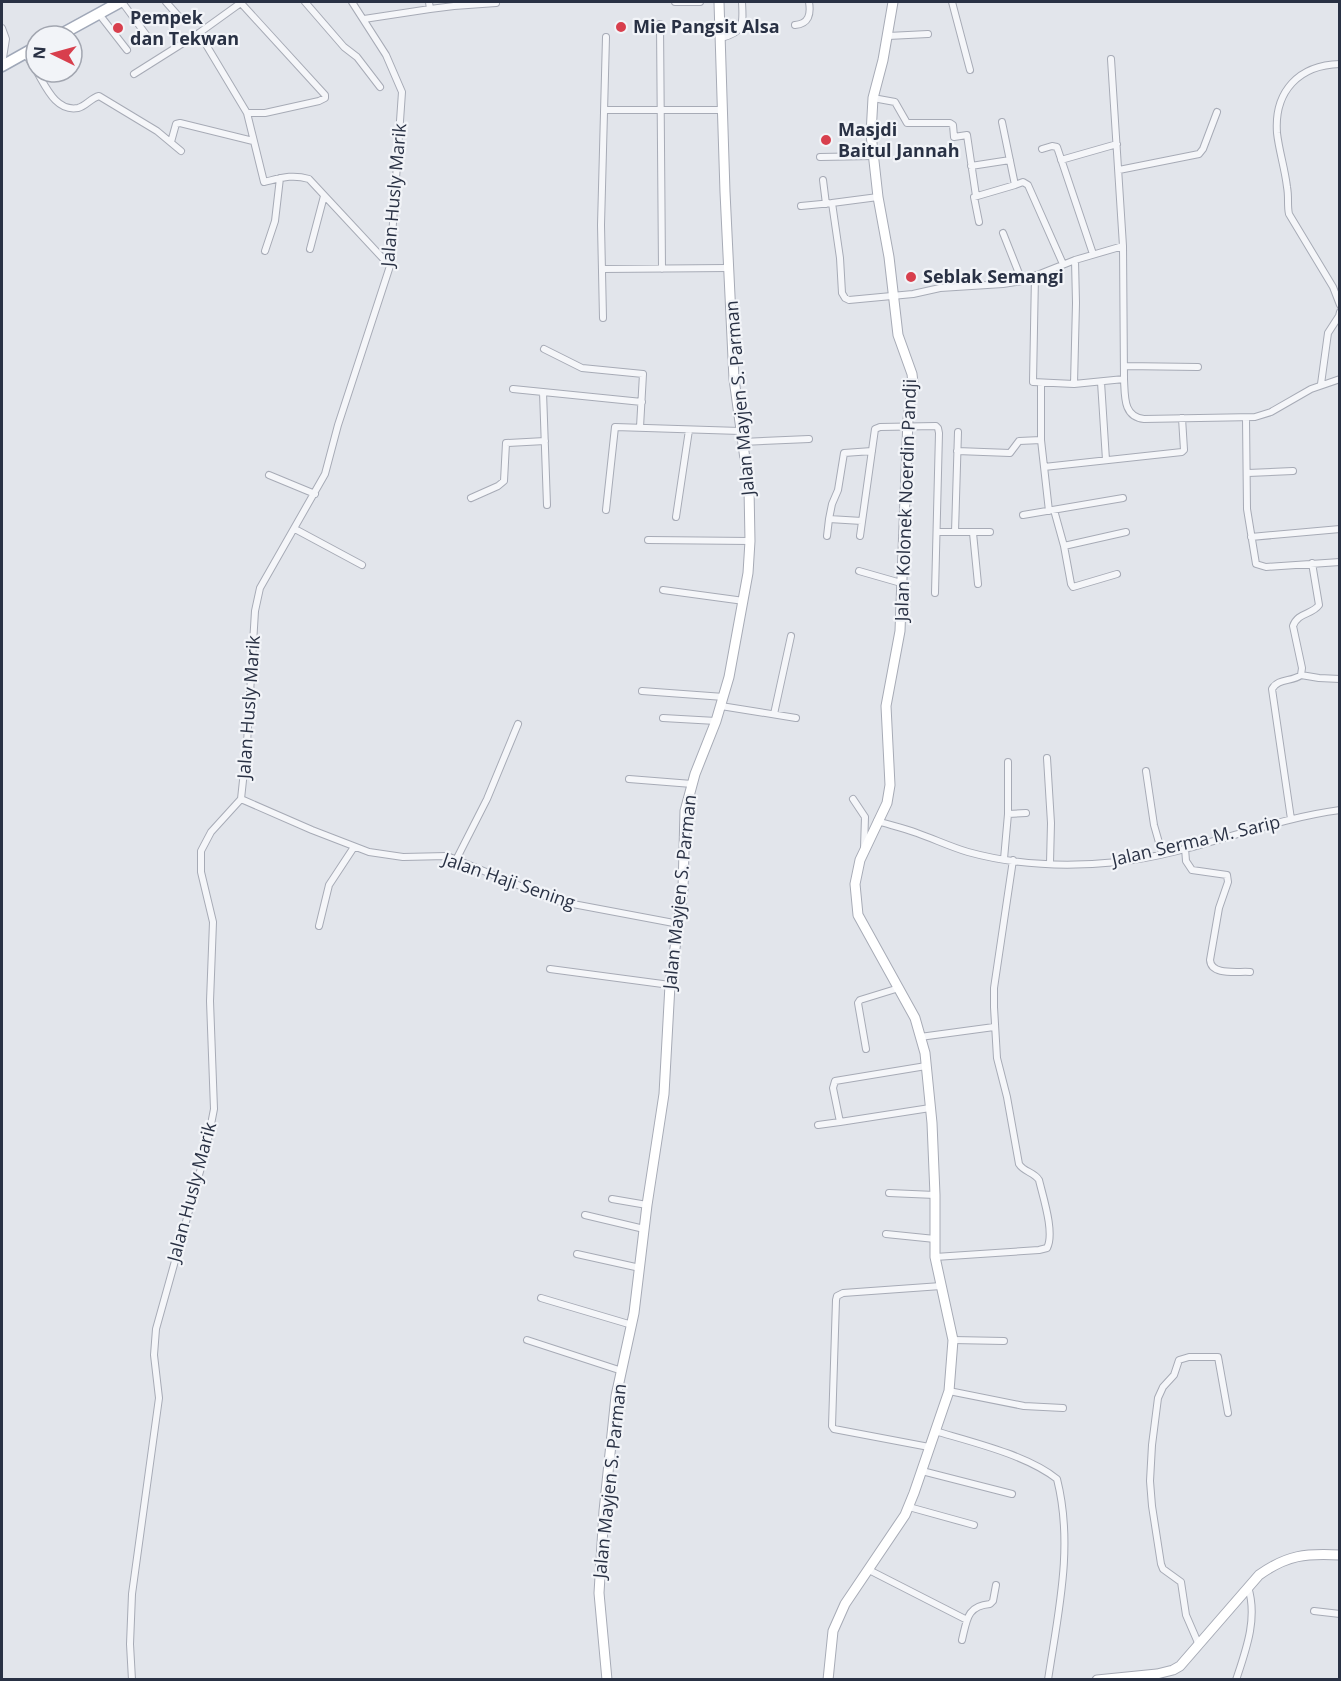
<svg xmlns="http://www.w3.org/2000/svg" width="1341" height="1681" font-family="'Open Sans',sans-serif">
<rect width="100%" height="100%" fill="#e2e5eb"/>
<g fill="none" stroke-linecap="round" stroke-linejoin="round">
<defs>
<path id="street" d="M122,2L150,40
M166,2L181,19
M240,2L325,95V98L319,101L265,113H247
M305,2L344,47L357,57L380,87
M675,2H700
M952,2L970,70
M430,9L454,6L496,3
M99,14L127,50
M364,19L430,9L429,2
M660,24L662,269
M795,25C809,24 811,14 809,2
M2,28L6,39L2,64
M199,33L247,113L264,182C281,178 292,174 309,179L390,266
M888,36L928,34
M721,38C745,32 743,24 742,2
M25,53L36,70
M1340,64C1299,65 1274,91 1277,133C1279,151 1285,169 1287,187C1289,197 1287,205 1289,214L1333,287L1340,305
M37,72C46,87 56,112 78,108C86,106 91,98 99,96L157,131L181,151
M134,74L199,33L242,2
M873,98L895,102L907,123H950L953,125L954,137L967,135L976,196
M604,110H723
M1002,122L1015,185L1023,182L1028,185L1063,264
M171,142L176,124L180,123L253,141
M1042,149L1052,146L1057,147L1093,254
M820,157L873,156
M1061,160L1117,144
M971,166L1010,160
M1119,170L1199,154L1203,149L1217,112
M823,180L826,204
M878,197L832,203L840,258L842,293L845,298L849,300L913,294L940,288L1003,284L1022,281L1075,260L1123,246L1111,59
M801,206L832,203
M979,222L974,197L1015,185
M1003,233L1022,281
M1123,246L1124,379C1125,396 1123,417 1144,419L1255,417L1271,412L1311,389L1340,379
M310,249L324,196
M265,251L275,221L280,178
M602,269L728,268
M1035,275L1033,382L1074,384L1124,379
M603,318L601,225L606,37
M544,349L582,368L643,374L640,427
M1124,366L1198,367
M1101,382L1106,460
M1041,383V440L1049,511
M1074,384L1076,303L1075,260
M1321,384L1328,333L1339,316L1340,312
M513,389L543,392
M1246,418L1247,509L1256,564L1266,567L1340,562
M742,442L809,439
M957,451L1010,453L1019,441L1041,440
M1044,467L1182,452L1184,450L1182,418
M1248,473L1293,471
M269,475L315,494
M471,498L498,486L504,481L506,443L545,441
M547,505L543,392L642,402
M606,510L615,427L740,431
M1054,510L1064,546L1071,584L1073,587L1117,574
M1023,515L1123,498
M676,517L689,430
M829,519L832,504L838,490L844,453L872,451
M295,529L362,565
M938,532H990
M955,532L958,432
M973,533L978,584
M827,536L829,519L862,521
M860,536L875,429L880,427L936,426L938,428L939,433L935,593
M1251,537L1340,529
M648,540L750,541
M1064,546L1126,532
M859,571L901,583
M663,590L744,601
M1301,675L1319,678L1340,679
M642,691L724,697
M721,706L796,718
M774,714L791,636
M663,718L716,721
M1047,758L1051,823L1050,863
M1146,771L1154,825L1162,853
M629,779L692,784
M241,799L312,830L369,852L403,857L447,856L557,901L679,924
M853,799L865,817L864,848
M1008,814L1026,813
M1291,819L1272,689C1278,678 1292,682 1301,675L1302,668L1293,626C1298,612 1312,615 1319,605L1312,563
M877,821C890,825 904,828 917,833C934,839 951,847 968,852C1015,865 1069,867 1118,862C1193,854 1264,820 1340,810
M1185,848L1186,861L1192,870L1227,875L1228,882L1219,908L1210,960C1211,976 1238,971 1250,972
M1004,859L1008,814V762
M456,860L487,799L518,724
M319,926L329,885L354,847
M550,969L670,985
M920,1037L994,1027
M866,1049L858,1003L860,1000L899,988
M926,1066L835,1081L833,1088L840,1122L930,1108
M818,1125L840,1122
M889,1193L935,1195
M612,1199L647,1205
M585,1215L644,1229
M886,1234L935,1239
M577,1254L640,1268
M935,1257L1039,1250L1047,1248C1055,1233 1043,1197 1039,1180C1034,1172 1024,1172 1019,1164L1007,1097L997,1058L994,1007V988L1013,860
M541,1298L632,1325
M527,1340L622,1371
M953,1340L1004,1341
M949,1391L1024,1406L1063,1408
M935,1431C972,1442 1027,1455 1057,1479C1074,1546 1058,1613 1048,1680
M929,1447L834,1429L832,1426L836,1300L837,1296L843,1293L941,1286
M922,1471L1012,1494
M909,1507L974,1525
M869,1570L967,1620
M1314,1611L1340,1614
M962,1640C967,1619 967,1606 990,1604L993,1601L996,1585
M1199,1645L1186,1615L1181,1582L1163,1569L1161,1564L1152,1506L1150,1481L1152,1445L1158,1398L1163,1387L1174,1375L1179,1360L1189,1357H1218L1228,1413
M132,1680L130,1644L132,1594L159,1398L154,1355L156,1329L206,1150L214,1109L210,1001L213,922L201,872V851L211,832L241,799L247,743L255,611L260,588L325,474L338,425L390,266L402,92L386,55L352,2
M1236,1680C1246,1650 1258,1618 1248,1587"/>
<path id="secondary" d="M607,1680L599,1593L604,1511L616,1396L634,1313L647,1205L664,1094L670,985L683,889L685,811L695,774L716,721L729,677L748,573L750,541L749,488L734,379L725,192L719,2
M828,1680L833,1631L845,1604L905,1515L914,1493L949,1391L953,1340L935,1257V1195L932,1123L925,1053L915,1018L858,915L855,884L860,860L887,803L890,785L886,706L900,631L908,419L913,383L912,374L898,335L889,257L878,197L871,134L873,98L883,60L893,2
M1097,1680L1157,1674L1173,1670L1180,1666L1259,1575C1287,1555 1306,1553 1340,1555"/>
<path id="primary" d="M58,36L120,2
M2,66L36,47"/>
</defs>
<use href="#street" stroke="#a7abb6" stroke-width="8"/>
<use href="#secondary" stroke="#a7abb6" stroke-width="11"/>
<use href="#primary" stroke="#a0a8b8" stroke-width="13"/>
<use href="#street" stroke="#f5f6f9" stroke-width="6"/>
<use href="#secondary" stroke="#fff" stroke-width="9"/>
<use href="#primary" stroke="#fff" stroke-width="10"/>
</g>
<g fill="#d83f4d" stroke="#f2f4f8" stroke-width="2">
<circle cx="621" cy="27" r="6"/>
<circle cx="118" cy="28" r="6"/>
<circle cx="826" cy="140" r="6"/>
<circle cx="911" cy="277" r="6"/>
</g>
<g text-anchor="middle" stroke-width="4.5" stroke-linejoin="round" paint-order="stroke">
<g font-size="18" font-weight="bold" fill="#293144" stroke="#f2f4f8" text-anchor="start">
<text x="130" y="24">Pempek<tspan x="130" dy="21">dan Tekwan</tspan></text>
<text x="633" y="33">Mie Pangsit Alsa</text>
<text x="838" y="136">Masjdi<tspan x="838" dy="21">Baitul Jannah</tspan></text>
<text x="923" y="283">Seblak Semangi</text>
</g>
<g font-size="18" fill="#293144" stroke="#f2f4f8">
<text transform="translate(394 195) rotate(-85)" y="6">Jalan Husly Marik</text>
<text transform="translate(740 398) rotate(-95)" y="6">Jalan Mayjen S. Parman</text>
<text transform="translate(906 500) rotate(-88)" y="6">Jalan Kolonek Noerdin Pandji</text>
<text transform="translate(249 707) rotate(-86)" y="6">Jalan Husly Marik</text>
<text transform="translate(1196 841) rotate(-13)" y="6">Jalan Serma M. Sarip</text>
<text transform="translate(509 881) rotate(19)" y="6">Jalan Haji Sening</text>
<text transform="translate(680 892) rotate(-84)" y="6">Jalan Mayjen S. Parman</text>
<text transform="translate(192 1192) rotate(-75)" y="6">Jalan Husly Marik</text>
<text transform="translate(610 1481) rotate(-84)" y="6">Jalan Mayjen S. Parman</text>
</g>
</g>
<rect width="1341" height="1681" fill="none" stroke="#293144" stroke-width="6"/>
<g transform="translate(54 54) rotate(275)"><circle r="28" fill="#f2f4f8" stroke="#a2a6b0" stroke-width="1.5"/>
<path d="M0-4.5L10 22L0 15L-10 22Z" fill="#d83f4d"/>
<text y="-9" font-size="16" font-weight="bold" text-anchor="middle" fill="#293144">N</text>
</g>
</svg>
